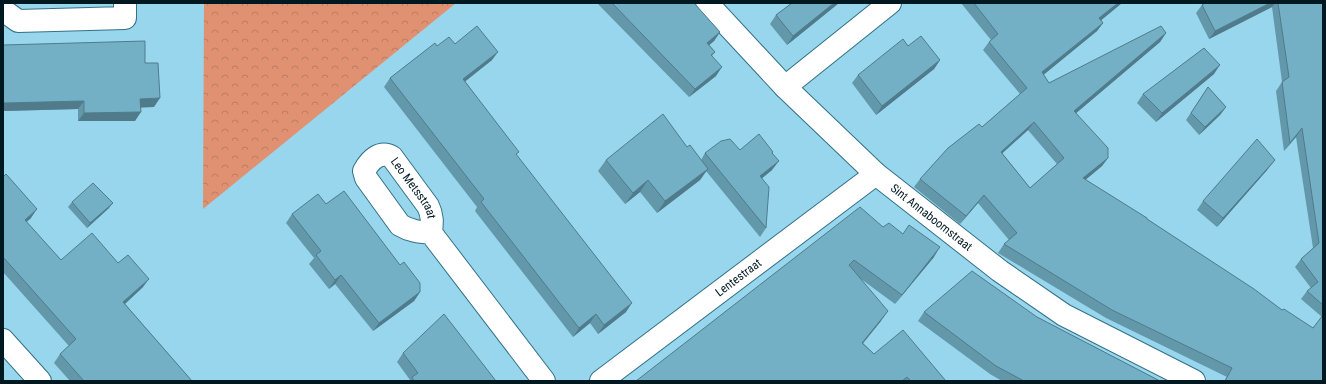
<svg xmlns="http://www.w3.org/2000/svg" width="1326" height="384" font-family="'Roboto Condensed',sans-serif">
<defs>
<pattern id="park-crowns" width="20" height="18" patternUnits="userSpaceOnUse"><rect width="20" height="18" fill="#e09171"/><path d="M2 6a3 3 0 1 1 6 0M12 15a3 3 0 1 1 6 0" fill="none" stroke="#be7c62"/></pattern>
</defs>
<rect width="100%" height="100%" fill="#98d6ed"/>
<path fill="url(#park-crowns)" d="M204,3H456L203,209Z"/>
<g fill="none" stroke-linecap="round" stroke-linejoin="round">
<defs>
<g id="minor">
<path id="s1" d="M707,3L785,87L876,174L1000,271L1064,315L1194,381"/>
<path d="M3,10L18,21L125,18V3"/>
<path d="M785,87L890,3"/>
<path id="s2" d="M431,233C419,232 410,231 400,225L366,178L364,171C370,160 380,150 392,157L428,206C433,216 432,223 431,233L544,381"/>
<path d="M3,340L40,381"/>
<path id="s3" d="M601,381L876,174"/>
</g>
</defs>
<use href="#minor" stroke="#337185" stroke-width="24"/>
<use href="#minor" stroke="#fff" stroke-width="22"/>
</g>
<path fill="#6397aa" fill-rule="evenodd" d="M597,3H694L720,32L714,41L709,45L715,52L712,56L716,76L689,97Z
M792,3H839L787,45L770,24L776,15Z
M961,3H1122L1101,20L1103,23L1097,31L1043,75L1049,83L1166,33L1160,42L1076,113L1108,158L1102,166L1085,180L1147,219L1282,310L1313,328L1322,317L1301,299L1307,291L1311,288L1295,267L1301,259L1313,248L1296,137L1284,151L1276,91L1282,82L1272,7L1209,39L1196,13L1202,5L1205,3H1323V381H1224L1227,377L1106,318L998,253L1004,244L1009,240L978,203L960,224L914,187L920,179L982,127L1020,94L983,50L989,42L991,40ZM1028,130L1057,164L1030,188L1002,153Z
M455,44L492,60L465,81L626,312L598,334L590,323L573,337L475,211L477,207L384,87L390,78L437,46Z
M908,46L940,60L934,69L876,115L852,83L858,75Z
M145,63L154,107H141L135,121H78V109L3,111Z
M1214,74L1156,122L1137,103L1143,94Z
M1208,87L1226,107L1220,115L1199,135L1186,120Z
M687,147L701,160L705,153L740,150L772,153V170L762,178L766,228L760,237L706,171L700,180L657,213L640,192L625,204L598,171L606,160Z
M1268,169L1217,227L1197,210L1203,201Z
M3,177L31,218L26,222L61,260L118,263L143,287L125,304L192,381H70L54,363L60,354L69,346L3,272Z
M72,202L109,208L87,228L68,207Z
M326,204L420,292L414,301L373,331L335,284L329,289L309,264L314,258L286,223L292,214Z
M883,227L903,234L934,257L895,304L861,279L881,321L863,343L874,354L946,381H636Z
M924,312L1037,317L1160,381H1002L990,374L918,321Z
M403,353L496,381H409L410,380L397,362Z"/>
<path fill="#507b8b" d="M834,3H839L787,45L793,36Z
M1118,3H1122L1093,27L1099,18Z
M1270,3H1275L1272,7L1209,39L1215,31Z
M1103,23L1097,31L1036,81L1042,72Z
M720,32L714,41L701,52L707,43Z
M1166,33L1160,42L1068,120L1074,111Z
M498,52L492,60L457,88L463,79Z
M940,60L934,69L876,115L882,106Z
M1220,65L1214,74L1156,122L1162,113Z
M722,67L716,76L689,97L695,89Z
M160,98L154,107L134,108L140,99Z
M84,101L78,109L3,111V103Z
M1226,107L1220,115L1199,135L1205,127Z
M141,112L135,121H78L84,113Z
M1034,122L1028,130L995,160L1001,152Z
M1302,128L1296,137L1284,151L1290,143Z
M1108,158L1102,166L1077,187L1083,178Z
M1275,160L1268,169L1217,227L1223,218Z
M779,161L772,170L754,185L760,176Z
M708,169L700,180L657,213L665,201Z
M648,180L640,192L625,204L633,193Z
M984,195L978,203L960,224L966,216Z
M113,203L109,208L87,228L90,223Z
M37,209L31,218L19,229L25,220Z
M940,247L934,257L895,304L902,295Z
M341,275L335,284L329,289L335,280Z
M149,279L143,287L117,311L123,302Z
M420,292L414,301L373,331L379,323Z
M632,303L626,312L598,334L604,325Z
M888,311L881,321L856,352L862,343Z
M596,314L590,323L573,337L579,328Z"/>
<path fill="#73b0c6" stroke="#507b8b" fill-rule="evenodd" d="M612,3H694L720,32L707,43L715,52L711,55L722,67L695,89Z
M792,3H834L793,36L776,15Z
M974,3H1118L1099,18L1103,23L1042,72L1049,83L1161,26L1166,33L1074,111L1108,148V158L1083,178L1147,218V219L1254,289L1282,310L1284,309L1313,328L1323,315V381H1225L1232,368L1112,310L1004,244L1017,233L984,195L966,216L920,179L948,148L979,124L982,127L1027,88L989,42L998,34ZM1034,122L1064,158L1030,188L1001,152Z
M1205,3H1270L1215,31L1202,5Z
M1278,3H1323V305L1307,291L1318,282L1301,259L1319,243L1302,128L1290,143L1282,82L1289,77Z
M477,26L498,52L463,79L519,152L516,154L632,303L604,325L596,314L579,328L481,202L484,199L390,78L435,43L437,46L449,37L455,44Z
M921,36L940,60L882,106L858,75L903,39L908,46Z
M145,41V63H158L160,98L140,99L141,112L84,113V101L3,103V45Z
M1204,48L1220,65L1162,113L1143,94Z
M1208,87L1226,107L1205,127L1191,113Z
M663,114L687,147L690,145L708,169L665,201L648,180L633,193L606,160Z
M759,134L773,152L772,153L779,161L760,176L769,187L766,228L705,153L721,141L730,139L740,150Z
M1257,139L1275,160L1223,218L1203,201Z
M6,174L37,209L25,220L61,260L92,233L118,263L128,255L149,279L123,302L192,381H84L60,354L76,339L3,257V177Z
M93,183L113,203L90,223L72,202Z
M344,191L400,265L404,262L420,283V292L379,323L341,275L335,280L316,255L321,251L292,214L318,194L326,204Z
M860,207L883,227L889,223L903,234L909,225L940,247L902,295L854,260L849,265L888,311L862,343L874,354L903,330L946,381H911L907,377L902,381H636Z
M972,271L1037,317L1160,381H1024L996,366L924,312Z
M444,314L496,381H414L412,377L418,373L403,353Z"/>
<g text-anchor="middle" stroke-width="4" stroke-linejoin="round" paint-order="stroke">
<g font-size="12" fill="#001820" stroke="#a5e3fb">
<text dy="4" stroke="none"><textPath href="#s2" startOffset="171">Leo Metsstraat</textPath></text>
<text dy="4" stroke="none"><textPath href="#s1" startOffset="311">Sint Annaboomstraat</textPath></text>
<text dy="4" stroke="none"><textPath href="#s3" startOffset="172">Lentestraat</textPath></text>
</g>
</g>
<rect width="1326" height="384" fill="none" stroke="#001820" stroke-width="8"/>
</svg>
